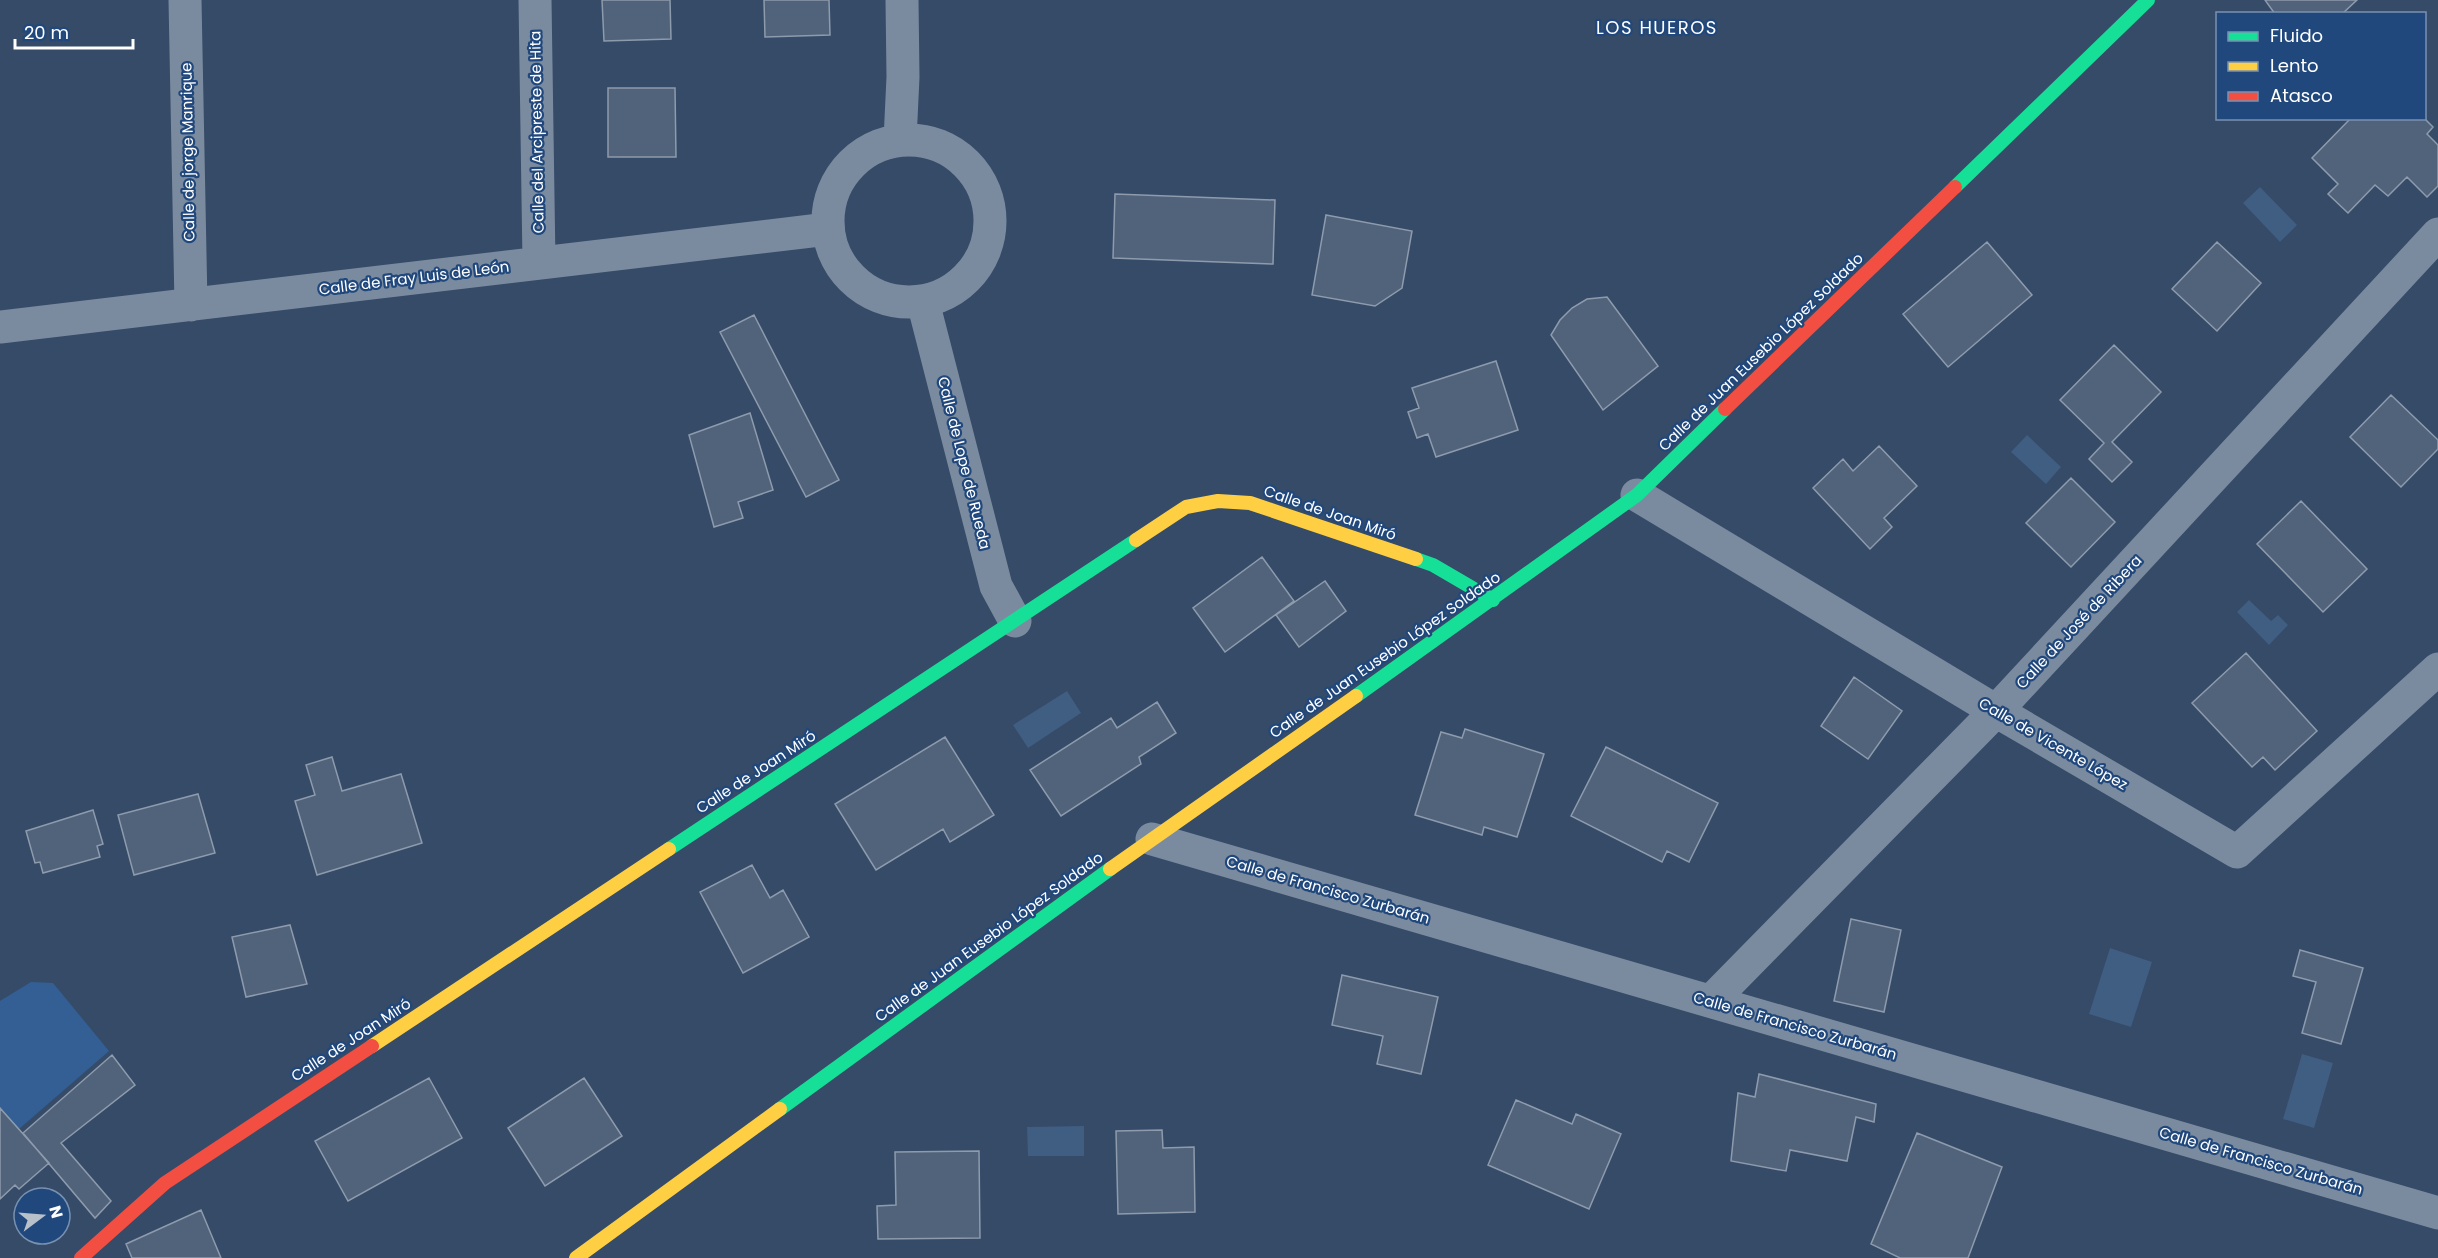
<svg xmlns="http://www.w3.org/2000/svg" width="2438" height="1258" font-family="Poppins,sans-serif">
<rect width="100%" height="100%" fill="#354b68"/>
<path fill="#335f94" d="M31,982L53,983L109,1051L19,1129L0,1108V1001Z"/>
<path fill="#405d82" d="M2260,187L2297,225L2280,242L2243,203Z
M2027,435L2061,467L2046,484L2011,452Z
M2249,600L2271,621L2278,615L2288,625L2269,645L2237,612Z
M1067,691L1081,713L1028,748L1013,725Z
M2110,948L2152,962L2131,1027L2089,1014Z
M2302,1054L2333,1063L2314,1128L2283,1119Z
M1084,1126V1156H1028L1027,1127Z"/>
<path fill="#50637a" stroke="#8e9bad" stroke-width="1.5" d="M602,0H670L671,39L604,41Z
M764,0H829L830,35L765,37Z
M2265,0H2357L2342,14H2275Z
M608,88H675L676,157H608Z
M2351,118H2424L2433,127L2427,134L2438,145V186L2427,197L2407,177L2388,196L2375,185L2348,213L2328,194L2338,184L2312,158Z
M1115,194L1275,200L1273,264L1113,258Z
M1326,215L1412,231L1402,288L1375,306L1312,295Z
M1987,242L2032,295L1948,367L1903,314Z
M2217,242L2261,283L2217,331L2172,289Z
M1607,297L1658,366L1603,410L1551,335L1560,320L1572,308L1587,299Z
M754,315L839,480L806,497L720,332Z
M2114,345L2161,392L2112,442L2132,462L2112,482L2089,459L2104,443L2060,400Z
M1496,361L1518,430L1436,457L1428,434L1417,438L1408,412L1419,408L1412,388Z
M2391,395L2438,440V449L2401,487L2350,437Z
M750,413L773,490L738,502L743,518L714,527L689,435Z
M1879,446L1917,486L1884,518L1892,527L1870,549L1813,488L1843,459L1853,471Z
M2071,478L2115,522L2071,567L2026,523Z
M2301,501L2367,569L2323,612L2257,544Z
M1262,557L1294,601L1225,652L1193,608Z
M1325,581L1346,611L1299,647L1276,615Z
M2246,653L2317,731L2275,770L2263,757L2252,767L2192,703Z
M1854,677L1902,711L1868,759L1821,726Z
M1157,702L1176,733L1139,757L1141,764L1061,816L1030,770L1111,718L1117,728Z
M1465,729L1544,754L1517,837L1484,827L1482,835L1415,815L1441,732L1462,738Z
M945,737L994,815L950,842L943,829L876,870L835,804Z
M1606,747L1718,803L1689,862L1667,851L1662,862L1571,816Z
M332,757L342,791L401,774L422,843L317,875L295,801L315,795L306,765Z
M198,794L215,853L134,875L118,815Z
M93,810L103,844L97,846L100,857L43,873L40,862L35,863L26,831Z
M752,865L770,898L783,890L809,937L743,973L700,892Z
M1851,919L1901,930L1884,1012L1834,1001Z
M290,925L307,984L246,997L232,937Z
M2300,950L2363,968L2341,1044L2302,1033L2316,982L2293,976Z
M1342,975L1438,997L1421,1074L1377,1064L1383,1036L1332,1025Z
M112,1055L135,1085L61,1143L111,1201L95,1218L23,1133Z
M1759,1074L1876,1104L1874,1122L1856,1117L1847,1161L1790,1150L1786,1171L1731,1161L1738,1093L1755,1097Z
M429,1078L462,1138L348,1201L315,1141Z
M584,1078L622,1136L545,1186L508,1128Z
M1516,1100L1572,1124L1576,1114L1621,1134L1589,1209L1488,1165Z
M0,1108L49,1163L19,1189L15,1185L0,1199Z
M1162,1130L1163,1148L1194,1147L1195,1212L1118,1214L1116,1131Z
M1917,1133L2002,1167L1968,1258H1900L1871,1244Z
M979,1151L980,1238L878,1239L877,1206L896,1205L895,1152Z
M201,1210L221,1258H132L126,1244Z"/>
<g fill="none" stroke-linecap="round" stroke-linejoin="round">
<path stroke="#7b8b9f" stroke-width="33" d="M185,0L191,305
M535,0L539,263
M900,140L903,77L902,0
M828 221a81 81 0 1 1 162 0a81 81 0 1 1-162 0Z
M923,302L996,586L1015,621
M0,327L828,229
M1637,495L1996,711L2237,852L2438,669
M1152,839L2438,1213
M1711,1001L1996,711L2438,234"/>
<path stroke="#16e098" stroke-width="14" d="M1955,187L2148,0
M1416,559L1433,565L1493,600
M1356,696L1637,495L1725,409
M669,849L1136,540
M780,1109L1110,869"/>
<path stroke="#ffcf43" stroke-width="14" d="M1136,540L1186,507L1218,501L1250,503L1416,559
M1110,869L1356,696
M372,1046L669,849
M576,1258L780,1109"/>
<path stroke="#f24e42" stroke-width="14" d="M1725,409L1955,187
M81,1258L165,1183L372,1046"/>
</g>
<g text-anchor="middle" stroke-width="4.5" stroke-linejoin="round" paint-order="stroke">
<g font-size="15" fill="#fff" stroke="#20487d">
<text transform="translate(537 132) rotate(-91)" y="5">Calle del Arcipreste de Hita</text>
<text transform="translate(188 152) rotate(-91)" y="5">Calle de jorge Manrique</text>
<text transform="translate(414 278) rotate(-7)" y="5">Calle de Fray Luis de León</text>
<text transform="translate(1761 352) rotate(-44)" y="5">Calle de Juan Eusebio López Soldado</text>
<text transform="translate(964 463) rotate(76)" y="5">Calle de Lope de Rueda</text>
<text transform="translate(1330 513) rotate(19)" y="5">Calle de Joan Miró</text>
<text transform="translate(2079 622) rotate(-47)" y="5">Calle de José de Ribera</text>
<text transform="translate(1385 655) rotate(-35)" y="5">Calle de Juan Eusebio López Soldado</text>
<text transform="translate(2053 744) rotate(30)" y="5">Calle de Vicente López</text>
<text transform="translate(756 772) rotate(-33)" y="5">Calle de Joan Miró</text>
<text transform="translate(1328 890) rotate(16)" y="5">Calle de Francisco Zurbarán</text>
<text transform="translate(989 937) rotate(-36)" y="5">Calle de Juan Eusebio López Soldado</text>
<text transform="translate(1795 1026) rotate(16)" y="5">Calle de Francisco Zurbarán</text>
<text transform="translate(351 1040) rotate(-33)" y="5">Calle de Joan Miró</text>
<text transform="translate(2261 1161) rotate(16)" y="5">Calle de Francisco Zurbarán</text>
</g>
<g font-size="18" letter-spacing="1.5" fill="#fff" stroke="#20487d">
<text x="1657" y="34">LOS HUEROS</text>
</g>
</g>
<rect x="2216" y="12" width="210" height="108" fill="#20487d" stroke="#7991b1" stroke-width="1.5"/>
<rect x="2228" y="32" width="30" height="9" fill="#16e098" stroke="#7991b1" stroke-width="1.5"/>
<text x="2270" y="42" font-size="18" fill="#ffffff">Fluido</text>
<rect x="2228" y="62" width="30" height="9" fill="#ffcf43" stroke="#7991b1" stroke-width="1.5"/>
<text x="2270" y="72" font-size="18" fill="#ffffff">Lento</text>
<rect x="2228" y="92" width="30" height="9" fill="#f24e42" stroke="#7991b1" stroke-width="1.5"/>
<text x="2270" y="102" font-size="18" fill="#ffffff">Atasco</text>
<g transform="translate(42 1216) rotate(74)"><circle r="28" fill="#20487d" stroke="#7991b1" stroke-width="1.5"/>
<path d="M0-4.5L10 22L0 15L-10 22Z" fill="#b8c0ca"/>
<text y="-9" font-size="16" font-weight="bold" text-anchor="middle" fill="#ffffff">N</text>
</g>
<path d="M15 39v9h118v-9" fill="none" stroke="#ffffff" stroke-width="3"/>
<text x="24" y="39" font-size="18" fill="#ffffff" stroke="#20487d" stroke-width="4.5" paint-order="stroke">20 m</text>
</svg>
